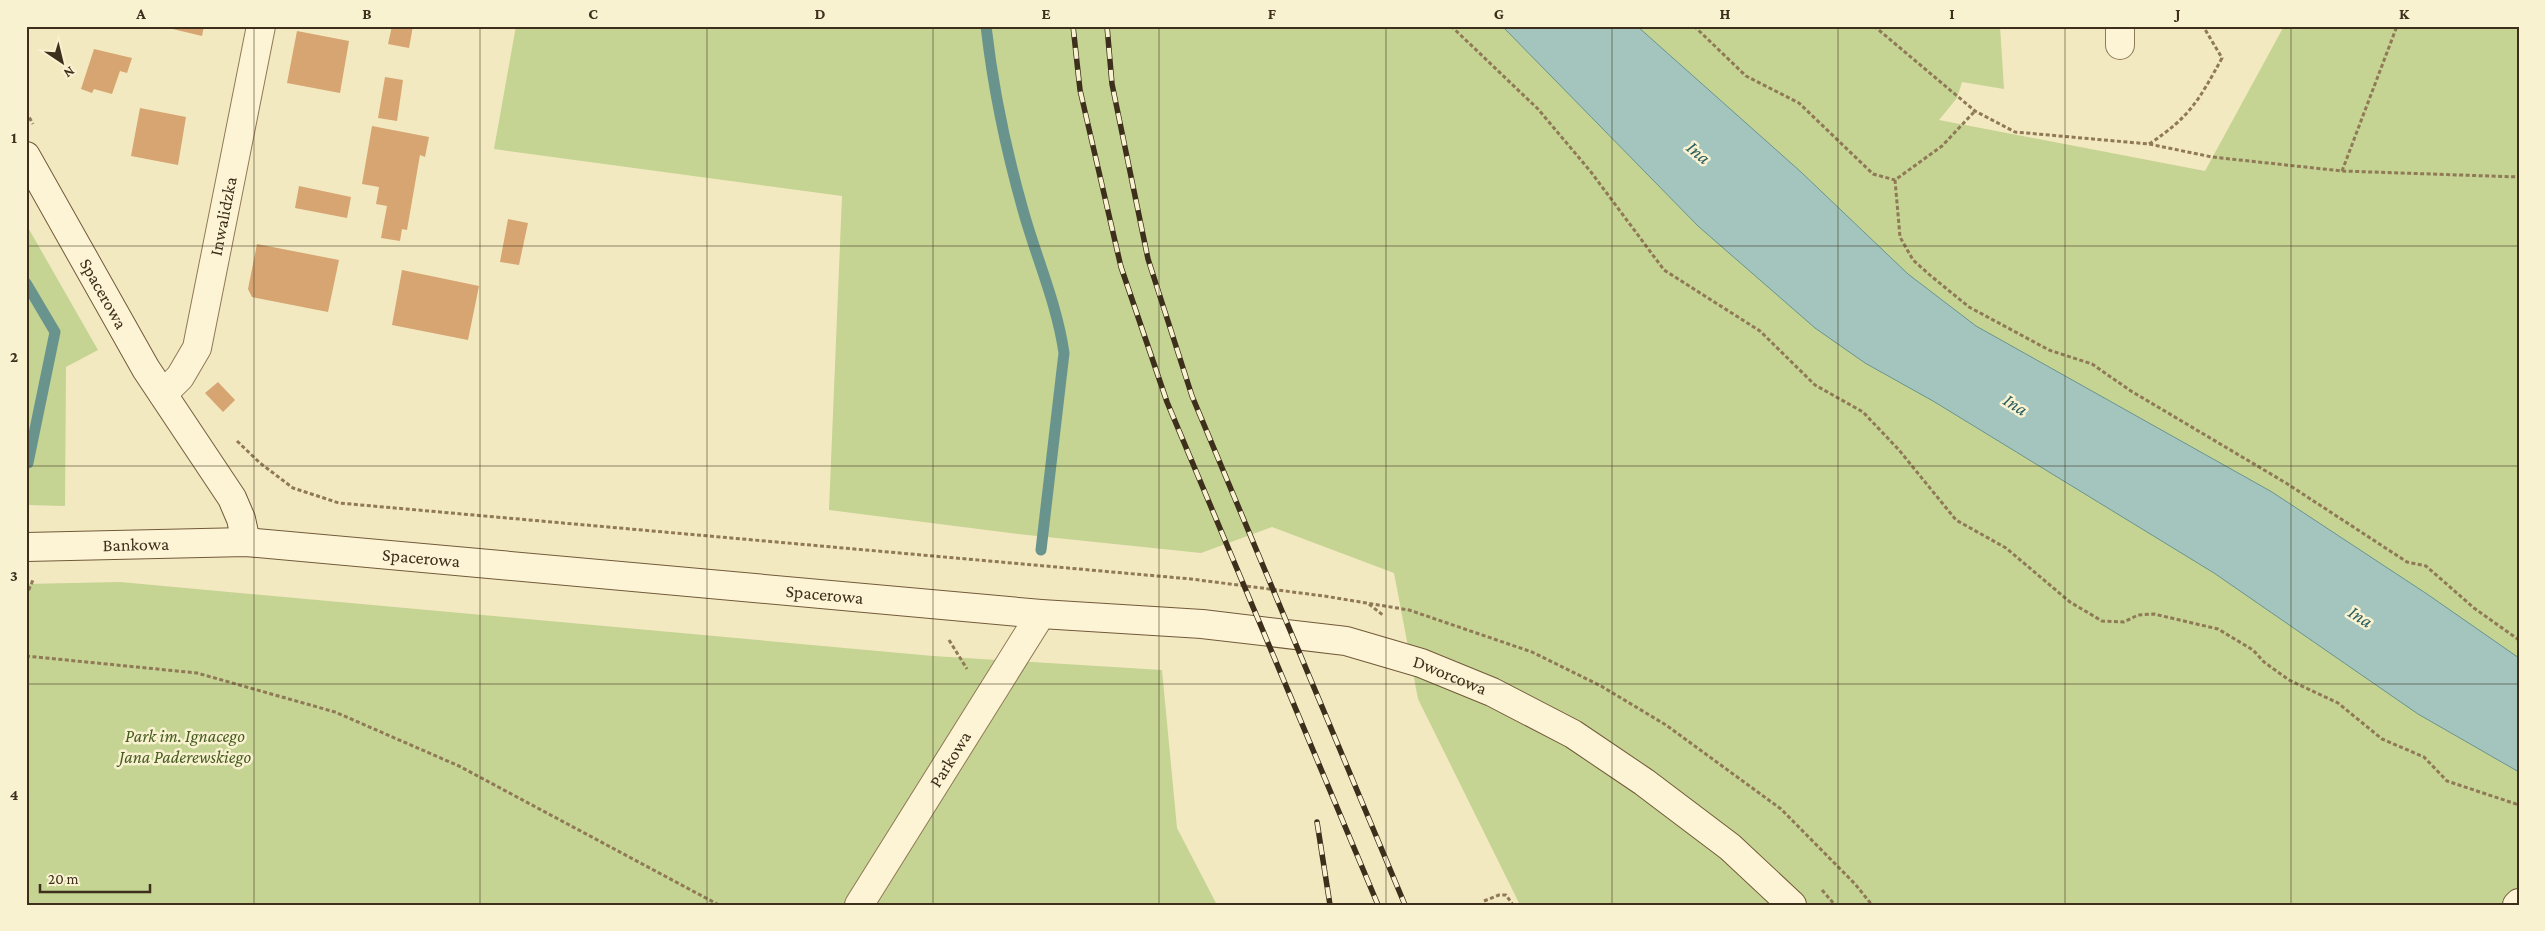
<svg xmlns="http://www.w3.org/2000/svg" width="2545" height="931" font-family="'Crimson Pro',serif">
<rect width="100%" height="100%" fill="#f3e9c0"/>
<path fill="#c5d393" d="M516,26H2000L2004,89L1962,82L1957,98L1939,120L2205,171L2284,26H2519V905H1520L1418,699L1394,573L1272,527L1201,553L1018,534L829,510L842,196L494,149Z
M26,224L98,350L66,367L65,506L26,505Z
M120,582L933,656L1162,670L1177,828L1217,905H26V584Z"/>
<path fill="#a4c5be" stroke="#69948e" d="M1502,26H1637L1801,172L1908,274L1976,326L2272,492L2427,594L2519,658V772L2418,714L2214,573L1933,401L1865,363L1815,328L1698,226Z"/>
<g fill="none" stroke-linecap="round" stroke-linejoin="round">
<path stroke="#69948e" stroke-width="11" d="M986,26C993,88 1006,150 1023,210C1036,257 1057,304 1064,353L1041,550
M26,283L55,332L28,463H26"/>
</g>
<path fill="#d6a572" d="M160,26H204L202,36Z
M392,26H413L409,48L388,44Z
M297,31L349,41L340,93L287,83Z
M94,49L132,58L127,73L120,71L112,94L94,89L92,93L81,89Z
M385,77L403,80L397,121L378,118Z
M140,108L186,117L178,165L131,156Z
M372,126L429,137L425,157L420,155L407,230L402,229L400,241L381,238L387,206L376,204L379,187L362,184Z
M299,186L351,197L347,218L295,208Z
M508,219L528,223L519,265L500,262Z
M257,244L339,260L328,312L252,297L248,289Z
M402,270L479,286L468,340L392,325Z
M218,382L235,400L223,412L205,393Z"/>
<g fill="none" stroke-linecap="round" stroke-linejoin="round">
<defs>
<g id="street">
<path d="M2120,26V45"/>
<path id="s1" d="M163,394L180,377L197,348L261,26"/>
<path id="s2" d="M859,905L1041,614"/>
</g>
<g id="secondary">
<path id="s3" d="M26,156L146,369L232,498L241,519L246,542"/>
<path id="s4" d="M26,547L246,542L1041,614L1202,624L1346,641L1421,663L1492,692L1573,734L1644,782L1730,847L1792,905"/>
<path d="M2517,905L2519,903"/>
</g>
</defs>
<use href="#street" stroke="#8f7956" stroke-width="30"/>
<use href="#secondary" stroke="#715a39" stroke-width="30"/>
<path stroke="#8f7956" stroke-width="3" stroke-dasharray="4 2.5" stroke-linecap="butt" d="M1451,26L1538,109L1591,172L1664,270L1760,331L1815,385L1863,412L1899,450L1956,520L2006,548L2070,602L2102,621L2124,622L2138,615L2154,614L2218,629L2253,650L2264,662L2289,680L2338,703L2382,739L2424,757L2447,781L2519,805
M1694,26L1746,76L1799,103L1873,174L1895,180L1942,146L1975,111
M1874,26L1975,111L2015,132L2149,144L2212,157L2342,171L2519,177
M26,112L33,124
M2149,144C2190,117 2199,100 2222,58L2203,26
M2342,171L2397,26
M1895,180L1900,237L1913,260L1931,276L1969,307L2049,350L2092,364L2131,391L2286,483L2407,562L2426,566L2474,608L2519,640
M237,441L260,463L293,488L339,503L1191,579L1324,596L1409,610L1532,652L1601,686L1666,725L1781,809L1855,884L1872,905
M26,596L33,580
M1369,604L1384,616
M949,640L967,669
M26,656L197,673L335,712L459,766L719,905
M1822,890L1835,905
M1484,901L1499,895H1506L1513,905"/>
<use href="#street" stroke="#fdf4d5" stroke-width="28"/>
<use href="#secondary" stroke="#fdf4d5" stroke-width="28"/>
<defs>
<path id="rail" d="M1073,26L1080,90L1121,267L1167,402L1378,905
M1107,26L1112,84L1148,259L1192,396L1405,905
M1317,822L1330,905"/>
</defs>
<use href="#rail" stroke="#3d2f1c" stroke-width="5.5"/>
<use href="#rail" stroke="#f9f2d1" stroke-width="4" stroke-dasharray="11" stroke-linecap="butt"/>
</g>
<path fill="none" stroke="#3d2f1c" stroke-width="1" stroke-opacity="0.55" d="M254,26V905M480,26V905M707,26V905M933,26V905M1159,26V905M1386,26V905M1612,26V905M1838,26V905M2065,26V905M2291,26V905M26,246H2519M26,466H2519M26,684H2519"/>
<g text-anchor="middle" stroke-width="5" stroke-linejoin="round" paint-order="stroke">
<g font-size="18" fill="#3d2f1c" stroke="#f9f2d1">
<text dy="6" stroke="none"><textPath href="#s1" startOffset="192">Inwalidzka</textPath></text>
<text dy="6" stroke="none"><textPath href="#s3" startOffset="158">Spacerowa</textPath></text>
<text dy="6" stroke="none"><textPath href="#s4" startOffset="110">Bankowa</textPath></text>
<text dy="6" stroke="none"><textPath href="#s4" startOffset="396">Spacerowa</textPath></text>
<text dy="6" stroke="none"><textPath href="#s4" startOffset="801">Spacerowa</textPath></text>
<text dy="6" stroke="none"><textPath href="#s4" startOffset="1434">Dworcowa</textPath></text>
<text dy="6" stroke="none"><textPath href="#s2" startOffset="172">Parkowa</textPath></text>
</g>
<g font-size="18" font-style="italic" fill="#475c20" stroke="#f9f2d1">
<text x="185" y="742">Park im. Ignacego<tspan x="185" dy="21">Jana Paderewskiego</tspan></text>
</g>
<g font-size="19" font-style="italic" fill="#295d5e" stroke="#f9f2d1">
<text transform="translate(1699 152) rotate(40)" y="7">Ina</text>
<text transform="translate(2016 404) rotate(32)" y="7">Ina</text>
<text transform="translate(2361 616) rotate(32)" y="7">Ina</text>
</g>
</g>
<rect width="2545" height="931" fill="none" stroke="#f9f2d1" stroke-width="55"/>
<g transform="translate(62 62) rotate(145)" stroke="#f9f2d1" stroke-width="4" paint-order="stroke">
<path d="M0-4L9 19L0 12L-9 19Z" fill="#3d2f1c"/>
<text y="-8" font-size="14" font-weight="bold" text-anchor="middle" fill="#3d2f1c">N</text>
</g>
<path d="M40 884v8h110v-8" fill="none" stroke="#3d2f1c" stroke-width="2.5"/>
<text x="48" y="884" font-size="15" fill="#3d2f1c" stroke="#f9f2d1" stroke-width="4" paint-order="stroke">20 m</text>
<rect x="28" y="28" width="2490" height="876" fill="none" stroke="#3d2f1c" stroke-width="2"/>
<g font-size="16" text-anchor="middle" font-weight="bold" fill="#3d2f1c">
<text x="141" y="19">A</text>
<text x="367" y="19">B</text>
<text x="593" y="19">C</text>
<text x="820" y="19">D</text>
<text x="1046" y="19">E</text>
<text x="1272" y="19">F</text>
<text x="1499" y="19">G</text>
<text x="1725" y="19">H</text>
<text x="1952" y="19">I</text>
<text x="2178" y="19">J</text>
<text x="2404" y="19">K</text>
<text x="14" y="143">1</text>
<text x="14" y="362">2</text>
<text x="14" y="581">3</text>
<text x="14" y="800">4</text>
</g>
</svg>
